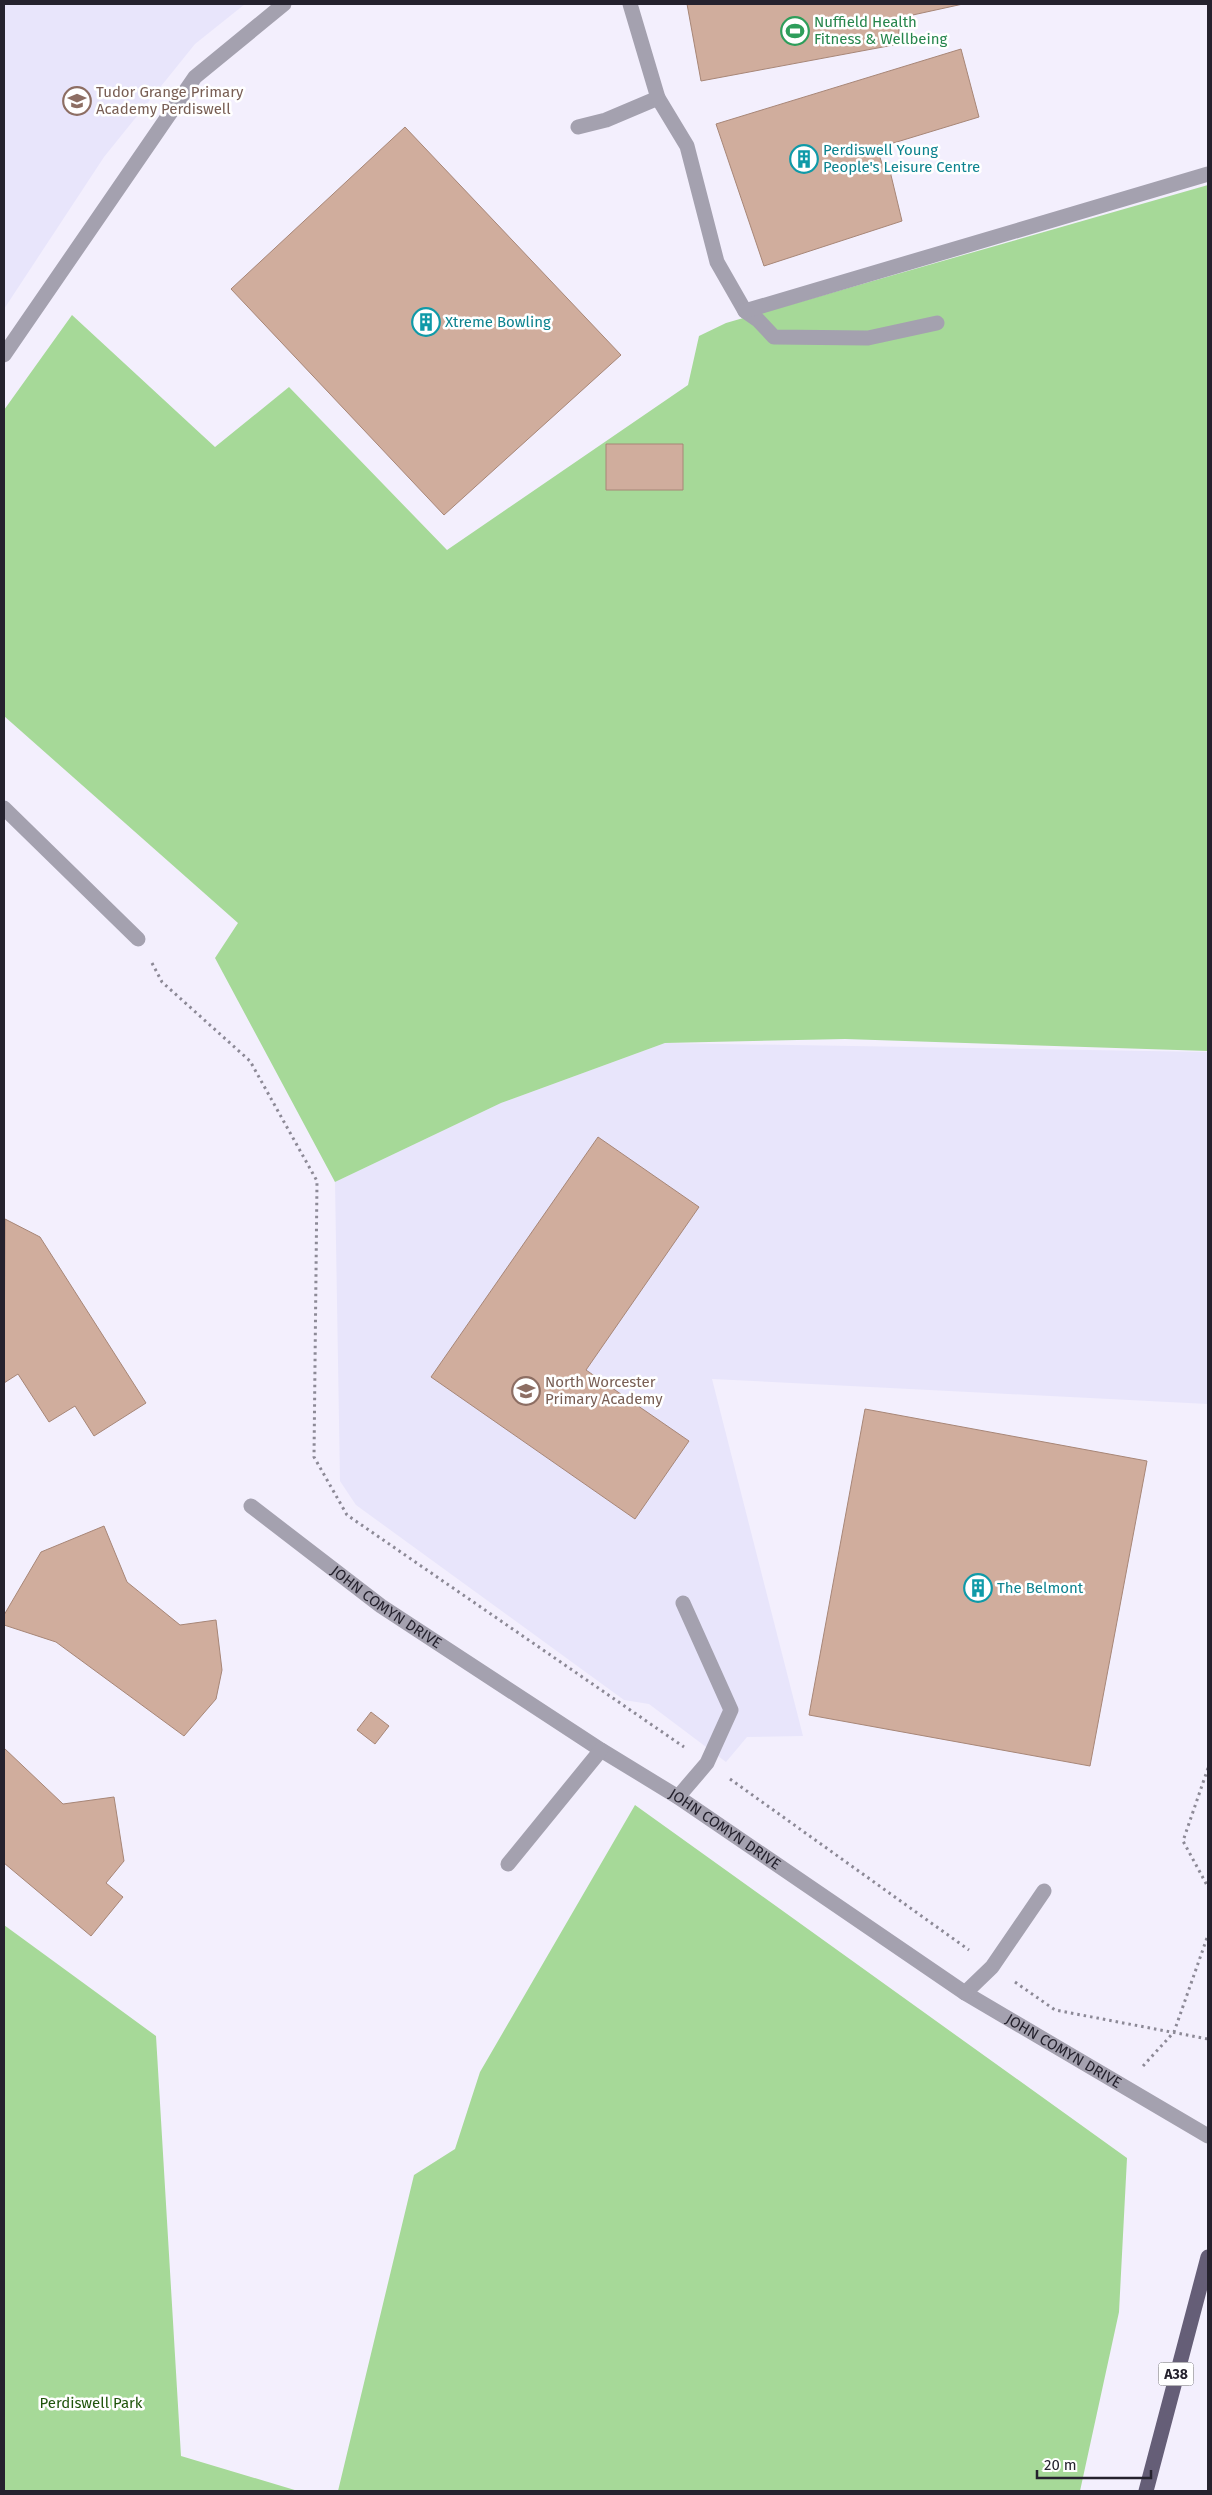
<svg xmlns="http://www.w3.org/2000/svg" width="1212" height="2495" font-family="'Fira Sans',sans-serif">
<rect width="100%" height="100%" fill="#f3effd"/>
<path fill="#e8e5fb" d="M4,4H245L195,44L104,157L4,309Z
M665,1043L1208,1052V1404L712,1379L803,1736L747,1737L726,1762L649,1704L624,1700L356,1505L340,1481L335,1182L501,1103Z"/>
<path fill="#a6d998" d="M1208,185V1051L845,1039L665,1043L501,1103L335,1182L215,958L238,923L4,716V410L72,315L215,447L289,387L447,550L688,385L699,336L726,323Z
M635,1805L1127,2158L1119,2312L1080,2491H338L414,2175L455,2149L480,2072Z
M4,1925L156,2036L181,2456L298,2491H4Z"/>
<path fill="#d0ad9d" stroke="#a78677" d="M687,4H963L899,18V44L701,81Z
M961,49L979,117L877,148L885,173L890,171L902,221L764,266L716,124Z
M405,127L621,355L444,515L231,289Z
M606,444H683V490H606Z
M598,1137L699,1207L586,1370L689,1441L635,1519L431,1377Z
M5,1219L40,1237L146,1403L94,1436L75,1406L49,1422L18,1374L4,1383Z
M865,1409L1147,1461L1090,1766L809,1715Z
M104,1526L127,1582L180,1625L216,1620L222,1670L216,1699L184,1736L56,1642L4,1625V1615L41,1552Z
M371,1712L389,1726L375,1744L357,1730Z
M4,1748L63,1804L114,1797L124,1861L106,1883L123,1897L91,1936L4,1863Z"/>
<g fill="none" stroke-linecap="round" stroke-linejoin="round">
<path stroke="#8c8996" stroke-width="3" stroke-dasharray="2.5 4" stroke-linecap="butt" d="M152,963L162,982L250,1061L317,1181L314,1457L347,1515L684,1747
M1208,1768L1183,1841L1208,1887
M730,1779L969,1950
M1015,1982L1055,2010L1208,2039
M1143,2066L1174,2032L1208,1935"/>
<g stroke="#a4a1af" stroke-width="15">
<path d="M658,98L687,146L717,262L745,311L758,320L774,337L868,338L937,323"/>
<path d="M578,127L606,120L658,98L630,4"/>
<path d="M745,311L1208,174"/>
<path d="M4,355L195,77L284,4"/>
<path d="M4,808L138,939"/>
<path id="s1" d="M251,1506L381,1606L601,1750L678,1797L965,1993L1208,2136"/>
<path d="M678,1797L707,1763L731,1710L683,1603"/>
<path d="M508,1864L601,1750"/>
<path d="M965,1993L992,1967L1044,1891"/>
</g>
<path stroke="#655e77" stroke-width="15" d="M1146,2491L1208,2257"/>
</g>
<defs>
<symbol id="stadium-ring" viewBox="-11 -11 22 22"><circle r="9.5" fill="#fff" stroke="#2e9e5b" stroke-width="1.5"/><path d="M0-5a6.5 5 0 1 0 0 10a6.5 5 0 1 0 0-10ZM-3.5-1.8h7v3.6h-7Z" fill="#2e9e5b"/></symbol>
<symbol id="school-ring" viewBox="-11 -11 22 22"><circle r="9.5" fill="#fff" stroke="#8d6e63" stroke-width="1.5"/><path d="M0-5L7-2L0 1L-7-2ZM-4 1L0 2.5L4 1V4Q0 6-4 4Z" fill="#8d6e63"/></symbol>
<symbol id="building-ring" viewBox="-11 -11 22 22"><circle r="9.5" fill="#fff" stroke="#0f9aa8" stroke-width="1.5"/><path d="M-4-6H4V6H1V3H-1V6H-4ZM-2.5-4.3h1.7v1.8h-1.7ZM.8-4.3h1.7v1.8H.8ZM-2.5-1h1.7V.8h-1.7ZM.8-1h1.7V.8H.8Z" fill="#0f9aa8"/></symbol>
</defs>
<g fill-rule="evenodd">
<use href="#stadium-ring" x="779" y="15" width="32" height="32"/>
<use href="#school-ring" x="61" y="85" width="32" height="32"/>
<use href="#building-ring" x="788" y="143" width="32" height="32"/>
<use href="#building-ring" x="410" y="306" width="32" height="32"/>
<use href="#school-ring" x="510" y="1375" width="32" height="32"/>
<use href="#building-ring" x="962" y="1572" width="32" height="32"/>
</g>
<g text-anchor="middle" stroke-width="5" stroke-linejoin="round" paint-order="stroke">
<rect fill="#fff" stroke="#66646d" stroke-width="1" x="1158.5" y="2362.5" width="35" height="23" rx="4"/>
<g font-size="14" font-weight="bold" fill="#25222e">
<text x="1176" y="2379">A38</text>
</g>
<g font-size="15" fill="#27864d" stroke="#fff" text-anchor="start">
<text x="814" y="27">Nuffield Health<tspan x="814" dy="17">Fitness &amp; Wellbeing</tspan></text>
</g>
<g font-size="15" fill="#785e54" stroke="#fff" text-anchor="start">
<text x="96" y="97">Tudor Grange Primary<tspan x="96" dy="17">Academy Perdiswell</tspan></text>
<text x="545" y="1387">North Worcester<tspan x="545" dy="17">Primary Academy</tspan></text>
</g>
<g font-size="15" fill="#0d838f" stroke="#fff" text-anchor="start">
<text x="823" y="155">Perdiswell Young<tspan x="823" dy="17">People's Leisure Centre</tspan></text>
<text x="445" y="327">Xtreme Bowling</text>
<text x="997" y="1593">The Belmont</text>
</g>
<g font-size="15" fill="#25222e" stroke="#fff">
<text dy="5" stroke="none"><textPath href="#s1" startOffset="169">JOHN COMYN DRIVE</textPath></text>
<text dy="5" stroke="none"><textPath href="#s1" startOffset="574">JOHN COMYN DRIVE</textPath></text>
<text dy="5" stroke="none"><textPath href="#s1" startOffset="979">JOHN COMYN DRIVE</textPath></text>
</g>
<g font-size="15" fill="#1f540b" stroke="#fff">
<text x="91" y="2408">Perdiswell Park</text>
</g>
</g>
<rect width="1212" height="2495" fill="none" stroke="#25222e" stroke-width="10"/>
<path d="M1037 2470v8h114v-8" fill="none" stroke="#25222e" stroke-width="2.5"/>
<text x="1044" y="2470" font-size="15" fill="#25222e" stroke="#ffffff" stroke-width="4" paint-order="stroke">20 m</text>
</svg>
